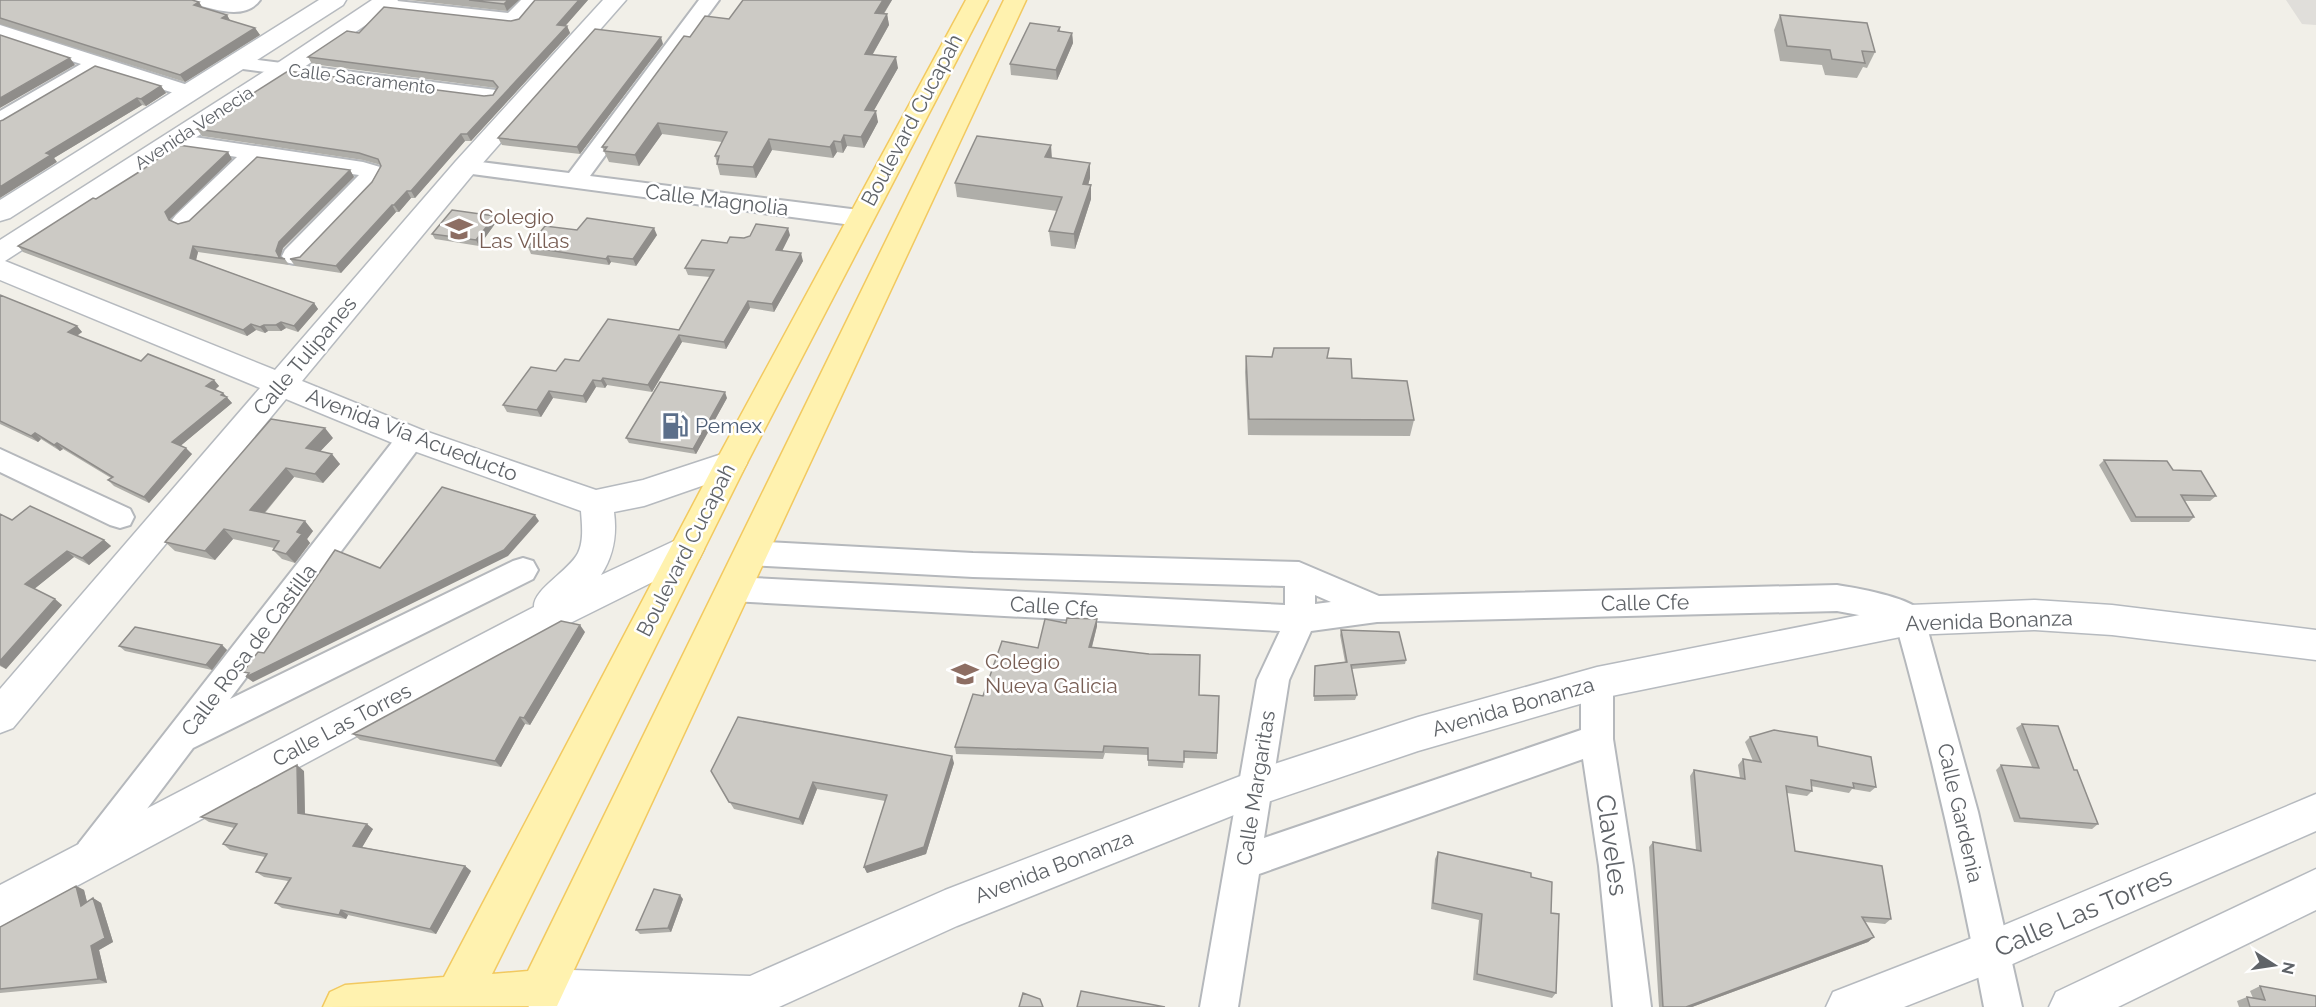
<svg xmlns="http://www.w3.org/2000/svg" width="2316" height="1007" font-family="Raleway,sans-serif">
<rect width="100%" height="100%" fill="#f1efe8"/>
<path fill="#e0deda" d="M2286,0H2316V25L2302,24Z"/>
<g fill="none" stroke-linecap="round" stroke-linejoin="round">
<defs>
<path id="street" d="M191,0H260C245,21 214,9 194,4Z
M388,0L508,13L521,0H542L520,24L513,26L380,11L373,9L370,5L373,1Z
M699,0H719L590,176L859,210L867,213L871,218L867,223L859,226L457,172L454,167L457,162L465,160L569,173Z
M0,25L197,88L201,92L197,96L190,98L100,70L8,125L0,127V111L81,64L0,38Z
M235,57L488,89L496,90L499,95L496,100L488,101L228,67L225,63L228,59Z
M174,134L363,162L380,167L383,172L375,187L303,262L294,264L285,262L282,256L285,250L359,175L260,161L192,225L184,228L176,225L172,220L176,215L237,157L166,146L163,141L166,136Z
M411,428L421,431L425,438L421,445L230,699L513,561L523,558L533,561L538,570L533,579L193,748L103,867L91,872L79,867L74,855L79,843L401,431Z
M0,449L130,509L134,517L130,525L120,528L110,525L0,472Z
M750,541L973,553L1299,562L1379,596L1837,585C1856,588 1908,597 1921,611C1923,614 1924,617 1925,620L1978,812L2022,1007H1984C1960,879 1932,753 1897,628L1875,618L1837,611L1377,622L1311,631L1289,680L1264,838L1581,730V683L1586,673L1597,669L1608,673L1613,683V739L1633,866L1651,1007H1613L1599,866L1583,759L1259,874L1238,1007H1200L1257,680L1280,631L732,601L721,598L717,589L721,580L732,577L1285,605V586L973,577L750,565L740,561L735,553L740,545ZM1315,595L1331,602L1315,604Z"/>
<path id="secondary" d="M319,0H346L343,5L10,218L0,221V200Z
M372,0H398L395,5L294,74L5,261L275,370L456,161L603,0H626L474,173L302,381L422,430L596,490L643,480L731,451L742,454L747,463L742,472L644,506L614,512C617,535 614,555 601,575L687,535L699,539L704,549L699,559L540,638L0,927V885L534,607C533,589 569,571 578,553C584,541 582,524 581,511L400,446L286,399L13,728L0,733V689L260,388L0,280V240L276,64Z
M2035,600L2112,605L2316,630V660L2112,635L2035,630L1910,635L1597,699L1418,751L1259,805L957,926L779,1007H529L520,991L527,976L542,969L750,976L945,890L1256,770L1418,717L1597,667L1910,605Z
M2316,794V831L2008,966L1904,1007H1826L1833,992L1990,931Z
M2316,869V910L2118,1007H2049L2056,992Z"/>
<path id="primary" d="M966,0H988L747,463L492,974L528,971L1004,0H1026L557,1006L323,1007L330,992L345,985L444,977L715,463Z"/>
</defs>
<use href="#street" stroke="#b5b8bc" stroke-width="4"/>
<use href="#secondary" stroke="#b6babf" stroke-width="3"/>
<use href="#primary" stroke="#f2c960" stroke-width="3"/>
<use href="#street" fill="#fff" fill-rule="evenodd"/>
<use href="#secondary" fill="#fff" fill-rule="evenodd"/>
<use href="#primary" fill="#fff2af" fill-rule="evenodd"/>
</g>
<path fill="#afaea9" d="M0,0L199,2L203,8L227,15L230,21L255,28L260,35L185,82L0,24Z
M409,0H519L507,11Z
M535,0H588L565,26H567L570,33L471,141H465L415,198H411L399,212H396L341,273L295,266L290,259L300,257L372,182L381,165L363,160L202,136L197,129L493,95L496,88L312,64L308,57L359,33L511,21L519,19Z
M743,0H892L884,14H887L889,25L873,54L898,68L873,111L878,122L864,148L847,146L843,153L837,152L833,158L772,150L756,178L720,175L715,156L722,142L662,134L639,166L609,162L602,147L690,37L729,19Z
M1780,15L1875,52L1867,68L1863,67L1857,78L1825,75L1822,65L1780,61L1774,30Z
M1060,27V31L1072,33L1073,43L1057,80L1011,75L1010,64Z
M663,44L580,154L502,145L498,138Z
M161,86L166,93L146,106L142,105L54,158L57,162L0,121Z
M1052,158L1090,163V178L1088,185H1091V199L1075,249L1051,246L1049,231L1057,211L957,197L955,183Z
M232,159L170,219L172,221L178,224L350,170L354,177L283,248L280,257L285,259L289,265L198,252L196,260L314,303L318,309L298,332L286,328L281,331H268L265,333L256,330L247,336L23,252L18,246L96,199Z
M495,216L497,221L479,246L435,239L432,234Z
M577,230L657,235L636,266L611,262L609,265L531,254L528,247Z
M790,235L782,251L803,261L774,312L750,308L726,349L682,342L652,392L607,385L605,388L596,387L586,403L553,398L541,417L507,412L503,405L556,371L579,361L679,330L710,277L688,275L685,268L727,243L744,238Z
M0,295L77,326L82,332L77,336L141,361L214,380L219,386L215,390L223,393L232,403L180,446L192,454L149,503L114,486L108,480L111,478L63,449L60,451L41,439L38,442L0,424Z
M1246,356L1328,358L1352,378L1414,420L1410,436L1248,435L1245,372Z
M727,398L696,454L629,443L626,438Z
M333,438L320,451L340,464L323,483L294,477L265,513L313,531L307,539L310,543L295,563L282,559L273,550L274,548L233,539L215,560L175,551L165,542Z
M2104,460L2173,470L2216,496L2210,501H2184L2194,517L2189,522H2131L2099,465Z
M0,514L12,520L104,540L111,546L89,565L74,557L34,589L62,605L6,669L0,666Z
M1066,623L1097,626L1092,647L1199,695L1217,753V759L1184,758L1183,768L1148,766V755L1105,753L1103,759L956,754L955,747L983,696Z
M1341,630L1406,660L1405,664L1352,669L1357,695L1355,700L1314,701L1315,666L1345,662L1340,635Z
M585,632L530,725L525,724L501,767L360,740L353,734Z
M222,645L227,650L212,670L125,651L119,646Z
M2022,724L2074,770L2098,824L2092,829L2014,822L1996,770L2001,765L2032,767L2016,728Z
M1750,737L1818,746L1876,787L1870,792L1852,789L1849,793L1811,786L1812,791L1807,796L1787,793L1795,851L1891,919L1885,924L1865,922L1874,937L1868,942L1692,1007H1659L1649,847L1653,842L1696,850L1690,776L1694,770L1740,778L1738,765L1743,759L1753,761L1745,742Z
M954,763L926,854L867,873L864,867L885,801L817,789L803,825L734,809L711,771Z
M304,771L305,814L373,829L362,847L465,866L471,871L436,934L348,915L346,919L282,908L275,903L288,881L264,877L256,872L265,857L230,850L223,844L234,828L209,822L201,817Z
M1438,852L1531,877L1551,913L1556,993L1552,998L1473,980L1479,920L1431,909L1435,859Z
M76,886L84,890L87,902L93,898L101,903L113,942L99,950L107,983L0,993V927Z
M683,899L671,932L640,934L636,930Z
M2260,986L2316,1007H2239L2237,1001L2247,997L2253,998L2250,991Z"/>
<path fill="#8f8d8a" d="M508,0H519L507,11L504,4Z
M579,0H588L560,32L557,25Z
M883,0H892L877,24L875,13Z
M199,2L203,9L194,5Z
M887,14L889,25L867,64L865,54Z
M227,15L231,22L222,18Z
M567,26L570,33L471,141L467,134Z
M255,28L260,35L185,82L180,75Z
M1072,33L1073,43L1057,80L1056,70Z
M661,37L663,44L580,154L577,147Z
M896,57L898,68L868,121L865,110Z
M70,58L75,65L0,108V98Z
M161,86L166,93L146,106L141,99Z
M137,98L142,105L54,158L57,162L0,198V187L46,153Z
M876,111L878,122L864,148L861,137Z
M658,123L662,134L639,166L635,155Z
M461,134L465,141L415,198L411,191Z
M844,135L847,146L843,153L841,142Z
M769,139L772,150L756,178L753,167Z
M834,141L837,152L833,158L830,147Z
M1051,145L1052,159L1045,157Z
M228,152L232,159L170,219L174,226L169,220L165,212Z
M1090,163V178L1084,199L1083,184Z
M350,170L354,177L283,248L280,258L276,251L279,242Z
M1091,185V199L1075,249L1074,234Z
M407,191L411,198L399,212L394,205Z
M392,205L396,212L341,273L336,266Z
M495,216L497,221L479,246L476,240Z
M654,228L657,235L636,266L633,259Z
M788,228L790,235L779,257L776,250Z
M193,246L198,252L195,264L190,258Z
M801,253L803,261L774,312L772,304Z
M608,256L611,262L609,265L606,259Z
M748,301L750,308L726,349L724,342Z
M314,303L318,309L298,332L294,326Z
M281,322L286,328L281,331L276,325Z
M251,324L256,330L247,336L243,330Z
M264,325L268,331L265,333L260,327Z
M77,326L82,332L73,338L68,332Z
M679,335L682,342L652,392L648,385Z
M603,378L607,385L605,388L601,381Z
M214,380L219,386L212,392L206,386Z
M593,380L596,387L586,403L583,396Z
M549,391L553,398L541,417L537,410Z
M725,392L727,398L696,454L693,449Z
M223,393L232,403L178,448L172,442Z
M325,428L333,438L314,458L306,448Z
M35,433L41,439L38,442L31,436Z
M57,443L63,449L60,451L54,445Z
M186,448L192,454L149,503L144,497Z
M332,454L340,464L323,483L315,474Z
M286,468L294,477L259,519L250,510Z
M535,515L539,521L508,556L253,682L246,677Z
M305,521L313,531L307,539L310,543L295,563L286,554L297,532Z
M224,529L233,539L215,560L205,551Z
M104,540L111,546L89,565L82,558Z
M67,551L74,557L33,590L25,584Z
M55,599L62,605L6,669L0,665V661Z
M1097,619V626L1090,654L1089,647Z
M580,625L585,632L530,725L524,718Z
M222,645L227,650L212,670L206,665Z
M520,717L525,724L501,767L495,761Z
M952,756L954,763L926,854L867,873L864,867Z
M297,765L304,771L305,818L298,813Z
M813,782L817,789L803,825L799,819Z
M367,824L373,829L360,851L353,846Z
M465,866L471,871L436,934L430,929Z
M76,886L84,890L89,910L81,906Z
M680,895L683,899L671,932L668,928Z
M93,898L101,903L113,942L99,950L107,983L98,979L91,946Z
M341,910L348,915L346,919L339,915Z
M1874,937L1868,942L1692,1007H1686Z"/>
<path fill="#cccac5" stroke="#8f8d8a" stroke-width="1.5" d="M0,0H192L199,2L194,5L227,15L222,18L255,28L180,75L0,18Z
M469,0H508L504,4Z
M535,0H579L557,25L567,26L467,134H461L411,191H407L394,205H392L336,266L290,259L300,257L372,182L381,166L378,159L359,153L197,129L288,71L484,96L493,95L498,87L493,81L308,57L347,31L359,33L384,7L511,21L519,19Z
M743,0H883L875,13L887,14L865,54L896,57L865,110L876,111L861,137L844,135L841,142L834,141L830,147L769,139L753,167L717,164L719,156H715L727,132L658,123L635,155L604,151L607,147H602L684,36L690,37L705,16L729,19Z
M1780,15L1867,23L1875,52L1862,51L1865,63L1832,59L1830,50L1787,46Z
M1030,23L1060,27L1058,31L1072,33L1056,70L1010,64Z
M595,29L661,37L577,147L498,138Z
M0,35L70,58L0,98Z
M95,66L161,86L141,99L137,98L46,153L51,155L0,187V121L3,120Z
M977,136L1051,145L1045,157L1090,163L1083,184L1091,185L1074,234L1049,231L1062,197L955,183Z
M178,145L228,152L165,212L169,220L178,224L189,221L257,157L350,170L279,242L276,251L279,257L285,259L193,246L190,258L314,303L294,326L281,322L276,325H264L260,327L251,324L243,330L18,246L93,198L96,199L139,172Z
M452,210L495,216L476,240L432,234Z
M587,218L654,228L633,259L608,256L606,259L528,247L545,226L577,230Z
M756,224L788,228L776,250L801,253L772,304L748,301L724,342L679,335L648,385L603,378L601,381L593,380L583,396L549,391L537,410L503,405L531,367L556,371L565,359L579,361L608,319L679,330L714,270L685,268L702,240L727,243L730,237L744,238L750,236Z
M0,295L77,326L68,332L141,361L148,354L214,380L206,386L223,393L221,395L227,397L172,442L186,448L144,497L108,480L113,477L57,443L54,445L35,433L31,436L0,421Z
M1274,348H1329L1327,358L1351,359L1352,378L1407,381L1414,420L1249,419L1246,356L1272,357Z
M660,382L725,392L693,449L626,438Z
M271,419L325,428L306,448L332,454L315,474L286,468L250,510L305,521L297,532L302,534L286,554L273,550L279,541L224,529L205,551L165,542Z
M2104,460L2167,461L2173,470L2201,471L2216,496L2181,495L2194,517H2136Z
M442,487L535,515L504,550L246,677L249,673L243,672L258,652L264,653L335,550L380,568Z
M30,506L104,540L82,558L67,551L25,584L55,599L0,661V514L12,520Z
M1067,618L1097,619L1089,647L1149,654L1200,655L1199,695L1219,696L1217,753L1184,751V762L1148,760V748L1104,746L1103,752L955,747L973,694L983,696L1002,641L1038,648L1045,619L1066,623Z
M561,621L580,625L524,718L520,717L495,761L353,734Z
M135,627L222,645L206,665L119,646Z
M1341,630L1399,632L1406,660L1351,665L1357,695L1314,696L1315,666L1347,662Z
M738,717L952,756L924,847L864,867L887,795L813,782L799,819L729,802L711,771Z
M2022,724L2058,726L2074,770H2077L2098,824L2020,818L2001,765L2039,768Z
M1774,730L1817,737L1818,746L1871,757L1876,787L1853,783L1854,788L1811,780L1812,791L1786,786L1795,851L1882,866L1891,919L1862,917L1874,937L1686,1007H1663L1653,842L1701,851L1694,770L1745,779L1743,759L1761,762L1750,737Z
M297,765L298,813L367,824L353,846L465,866L430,929L341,910L339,915L275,903L291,878L256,872L267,854L223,844L237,824L201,817Z
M1438,852L1531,873V877L1552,882L1551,913L1559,914L1556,993L1477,974L1482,914L1433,903Z
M76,886L81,906L93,898L105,938L91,946L98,979L0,989V927Z
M654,889L680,895L668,928L636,930Z
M2260,986L2316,996V1007H2250L2247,997L2265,1000Z
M1081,991L1165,1007H1077Z
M1023,993L1040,999L1043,1007H1019Z"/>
<defs>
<symbol id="school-bare" viewBox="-9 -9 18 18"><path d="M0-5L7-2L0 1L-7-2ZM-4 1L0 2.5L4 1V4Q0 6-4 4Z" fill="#8d6e63" stroke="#fff" stroke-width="2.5" paint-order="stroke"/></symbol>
<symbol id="fuel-bare" viewBox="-9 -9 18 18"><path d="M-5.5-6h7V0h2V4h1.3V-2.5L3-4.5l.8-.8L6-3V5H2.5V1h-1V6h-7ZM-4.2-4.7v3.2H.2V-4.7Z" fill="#5c6f8a" stroke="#fff" stroke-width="2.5" paint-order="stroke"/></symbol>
</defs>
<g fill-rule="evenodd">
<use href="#school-bare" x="440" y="210" width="38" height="38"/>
<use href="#fuel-bare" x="656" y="407" width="38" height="38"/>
<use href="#school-bare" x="946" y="655" width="38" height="38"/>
</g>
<g text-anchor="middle" stroke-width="5" stroke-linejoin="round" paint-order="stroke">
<g font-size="18" fill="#5f6368" stroke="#fff">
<text transform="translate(362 79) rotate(7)" y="6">Calle Sacramento</text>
<text transform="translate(194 128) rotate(-33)" y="6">Avenida Venecia</text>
</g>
<g font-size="21" fill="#5f6368" stroke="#fff">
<text transform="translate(912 120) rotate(-62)" y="7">Boulevard Cucapah</text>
<text transform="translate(717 200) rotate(7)" y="7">Calle Magnolia</text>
<text transform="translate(305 356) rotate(-50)" y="7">Calle Tulipanes</text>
<text transform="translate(412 435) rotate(21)" y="7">Avenida Vía Acueducto</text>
<text transform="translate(686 550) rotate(-63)" y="7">Boulevard Cucapah</text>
<text transform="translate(1645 603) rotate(-1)" y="7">Calle Cfe</text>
<text transform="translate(1054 607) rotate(4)" y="7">Calle Cfe</text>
<text transform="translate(1989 621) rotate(-2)" y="7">Avenida Bonanza</text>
<text transform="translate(249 650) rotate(-53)" y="7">Calle Rosa de Castilla</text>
<text transform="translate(1513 707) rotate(-16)" y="7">Avenida Bonanza</text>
<text transform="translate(342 725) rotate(-28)" y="7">Calle Las Torres</text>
<text transform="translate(1256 788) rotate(-81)" y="7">Calle Margaritas</text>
<text transform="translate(1960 813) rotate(77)" y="7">Calle Gardenia</text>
<text transform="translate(1054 867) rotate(-21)" y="7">Avenida Bonanza</text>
</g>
<g font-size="21" fill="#785e54" stroke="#fff" text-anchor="start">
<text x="479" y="224">Colegio<tspan x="479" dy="24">Las Villas</tspan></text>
<text x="985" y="669">Colegio<tspan x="985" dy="24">Nueva Galicia</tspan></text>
</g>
<g font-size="21" fill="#4e5e75" stroke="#fff" text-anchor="start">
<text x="695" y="433">Pemex</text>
</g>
<g font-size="26" fill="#5f6368" stroke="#fff">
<text transform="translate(1612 845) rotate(82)" y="9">Claveles</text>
<text transform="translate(2083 912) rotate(-23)" y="9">Calle Las Torres</text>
</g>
</g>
<g transform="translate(2274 965) rotate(102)" stroke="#ffffff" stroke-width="4.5" paint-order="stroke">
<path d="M0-4.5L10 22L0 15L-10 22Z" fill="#5f6368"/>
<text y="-9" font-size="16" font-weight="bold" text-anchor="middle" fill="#5f6368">N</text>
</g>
</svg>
